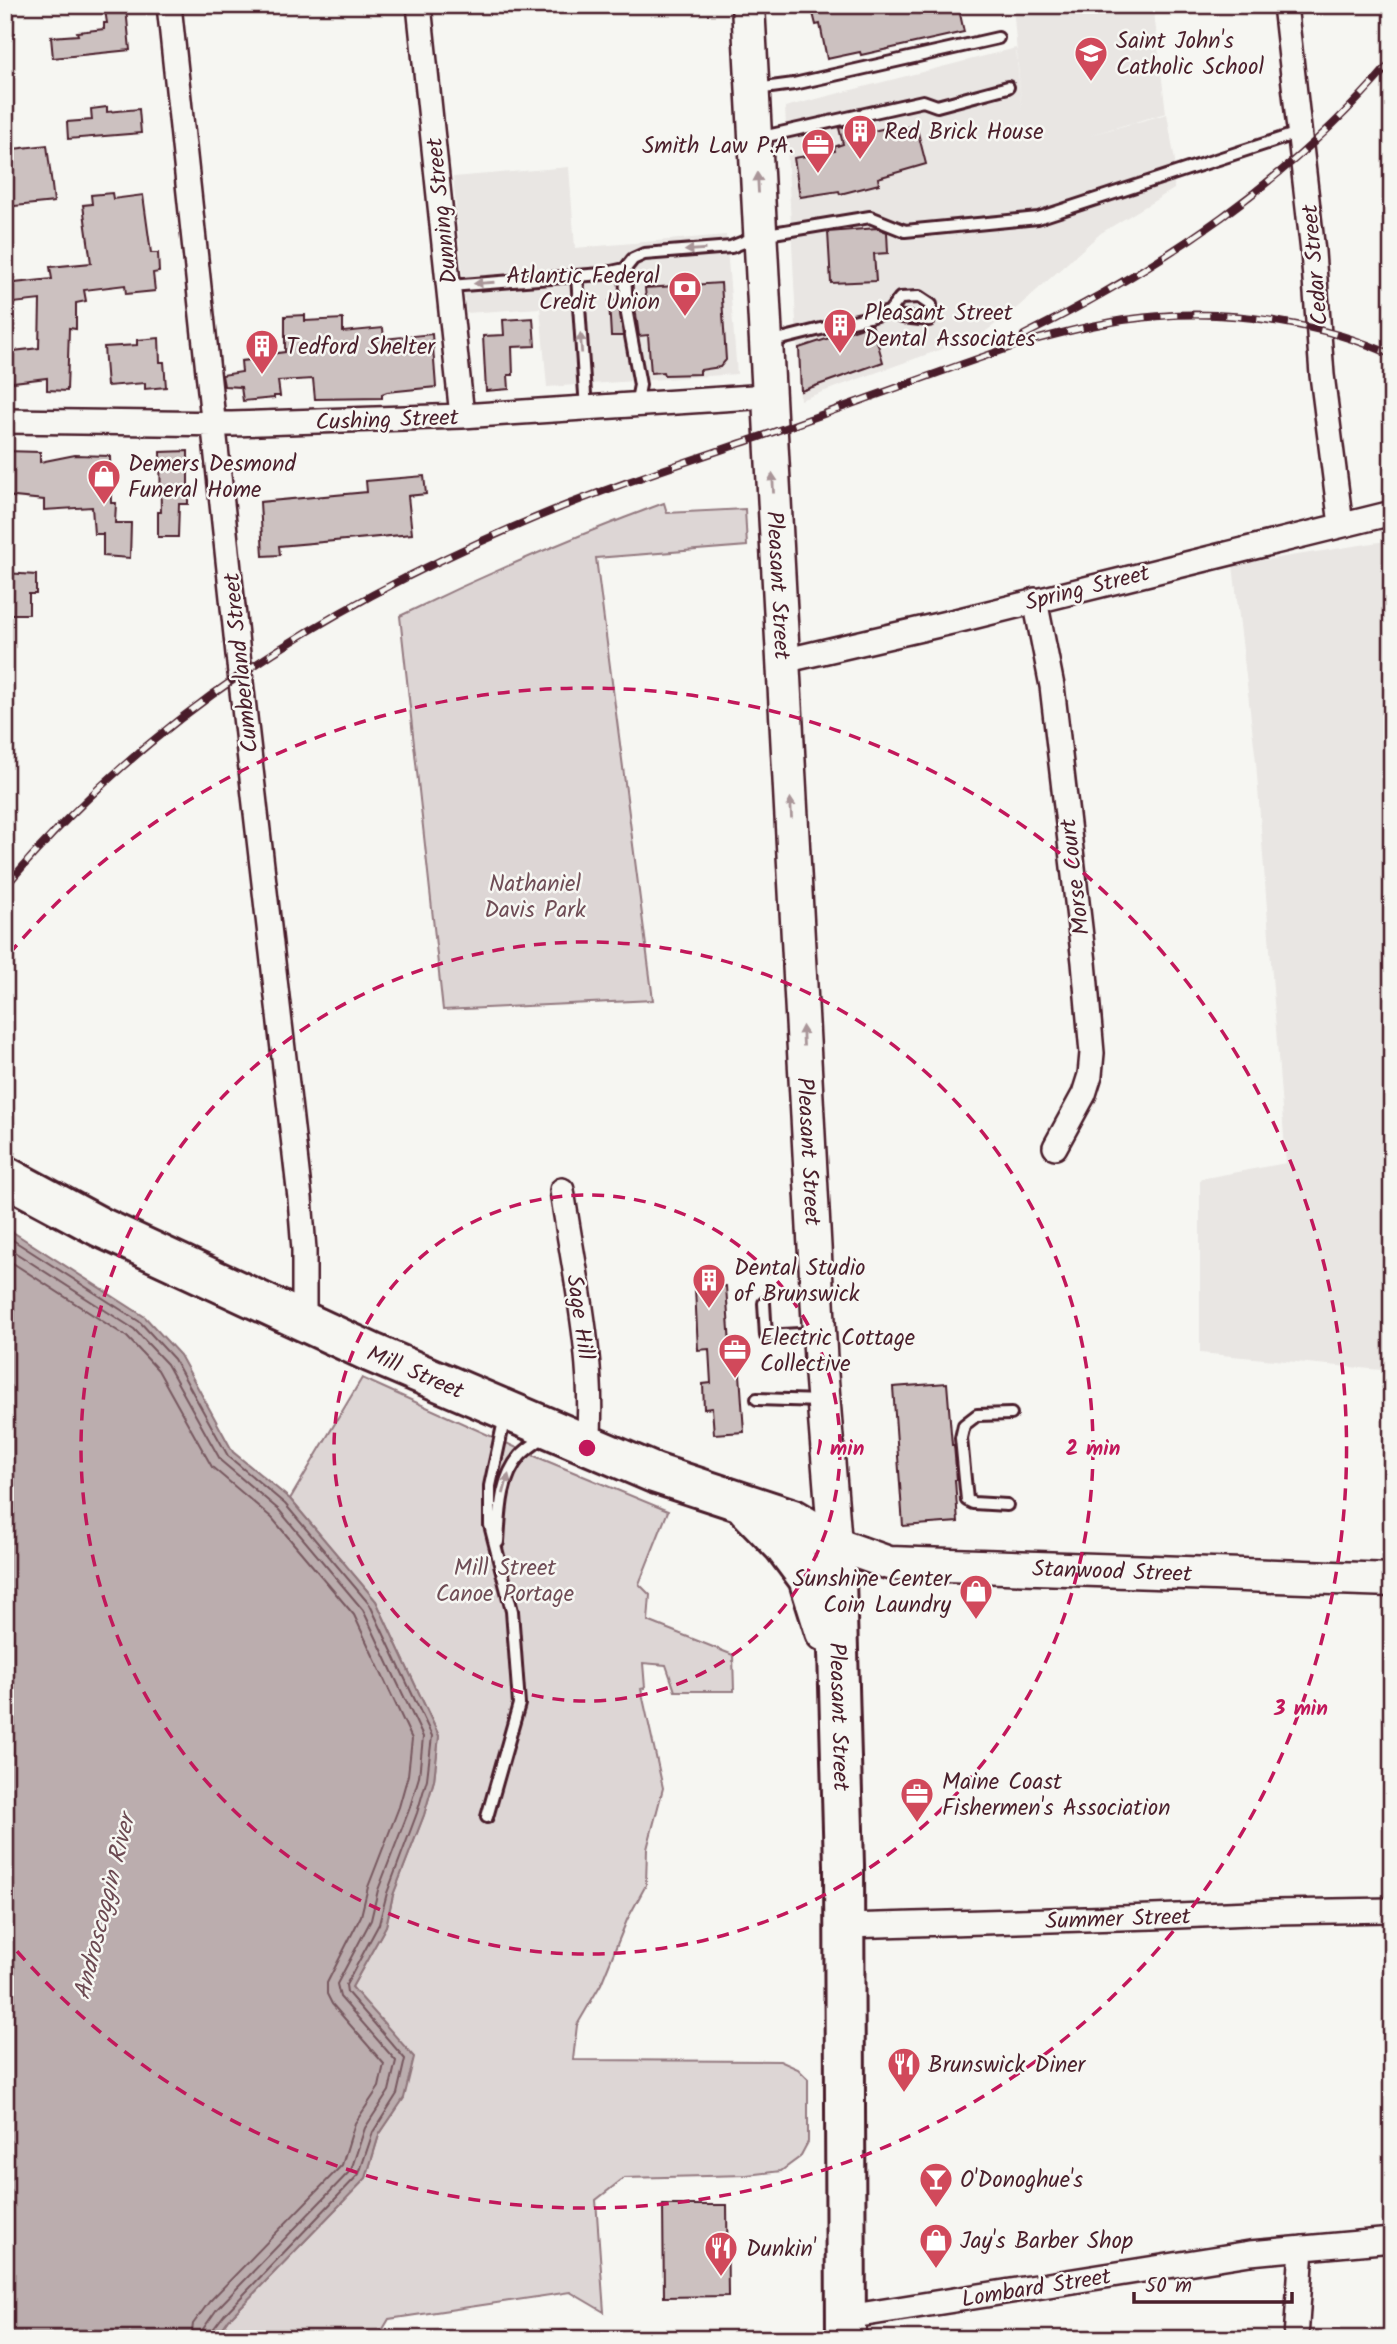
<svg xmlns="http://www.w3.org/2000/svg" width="1397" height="2344" font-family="Kalam,sans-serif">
<rect width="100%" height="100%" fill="#f6f6f2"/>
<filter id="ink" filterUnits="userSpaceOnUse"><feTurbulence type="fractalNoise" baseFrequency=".0143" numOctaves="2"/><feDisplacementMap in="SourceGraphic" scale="14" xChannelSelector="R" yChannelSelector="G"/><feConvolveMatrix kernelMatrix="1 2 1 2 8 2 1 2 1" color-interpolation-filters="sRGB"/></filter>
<g filter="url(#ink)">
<path fill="#e9e6e3" d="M1013,5H1153L1166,113L1090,135L1167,114L1175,161L1174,189L1101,233L1018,307L981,335L800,400L785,107L1016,48L1022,114Z
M569,167L575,248L726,235L737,374L547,387L540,308L466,313L453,177Z
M1392,540V1371L1200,1353V1179L1286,1163L1256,762L1233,565Z"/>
<path fill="#ddd6d5" stroke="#947a80" stroke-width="2" d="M664,503L667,513L745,509L747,546L596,558L653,1000L443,1010L400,616C486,574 574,536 664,503Z
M362,1378L537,1457L668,1511L639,1584L650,1595L648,1621L733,1655L734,1691H675L666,1665L643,1663L645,1688L641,1689L663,1788L647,1849L646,1885L627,1920L601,1984L577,2025L573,2060L780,2061L798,2069L808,2079V2142L800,2157L781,2171L747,2175L624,2178L596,2200L604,2312L570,2292L389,2319L377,2339H215L229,2319L366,2178L379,2135L404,2097L352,1987L386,1926L393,1895L424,1815L434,1780L439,1736L376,1601L290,1499Z
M565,2330L590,2339H514Z"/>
<path fill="#bbadae" stroke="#8e747a" stroke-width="2" d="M5,1227L145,1317L180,1355L233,1452L290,1499L376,1601L439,1736L434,1780L424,1815L393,1895L386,1926L352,1987L414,2057L404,2098L379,2135L366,2178L229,2319L215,2339H5Z"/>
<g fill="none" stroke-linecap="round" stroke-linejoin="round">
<path stroke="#77585f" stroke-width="2" d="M5,1235L140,1322L174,1359L228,1456L285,1504L370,1605L432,1736L427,1779L417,1813L387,1893L379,1924L346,1985L347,1992L405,2059L397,2094L373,2132L359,2174L224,2315L211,2332L210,2339
M5,1246L134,1329L167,1364L221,1461L279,1510L363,1610L423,1737L419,1777L409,1810L378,1890L371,1920L337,1984L340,1997L396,2061L389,2091L365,2128L351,2170L217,2309L203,2329L201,2339
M5,1258L127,1337L158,1370L212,1467L272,1518L354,1615L412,1739L408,1775L399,1807L368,1887L361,1916L327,1983V1994L332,2004L384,2064L379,2087L355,2123L342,2165L209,2302L193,2324L191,2339"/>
</g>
<path fill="#ccc1c0" stroke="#4a1f2b" stroke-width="2" d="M811,5H958L964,32L861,55L860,52L827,59L820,24L816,25Z
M126,8L130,50L53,58L51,37L78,35L77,32L104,29V23H107L105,10Z
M107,107V112L139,109L141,133L68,139L67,122L92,120L91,109Z
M856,124L860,134L886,128V132L916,125L926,164L878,178L879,184L840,194L839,191L800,197L794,158L835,151L834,147L843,144L839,128Z
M47,145L54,202L5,207V150Z
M112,193L113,199L143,195L151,253H158L159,272L153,273L155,291L126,294L125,285L84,290L86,301L76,303V329L69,328L67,391L47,390V378L5,383V352L39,348L40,300L5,304V284L52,279L50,267L91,263L83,205L92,204L91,195Z
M877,228L887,232L888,253L874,254L876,281L831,283L828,232Z
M721,283L726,360L720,367L700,370V374L664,375L663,372L651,373L648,335L639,336L634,300L646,299L645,288Z
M619,300L623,336H611L609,301Z
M305,315V321L343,319V332L383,328L384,339L432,334L436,387L387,392L382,394V398L315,399L313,379L278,381L280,396H274V398L243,401L241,387L224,386L222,375L242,372L241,361L270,358V354L285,352V316Z
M533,318L535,346L512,347L513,375H508L509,389L486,391L483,336L504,335L503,320Z
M872,324L883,362L801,391L799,348Z
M159,338L160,362H164L166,387L145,389V383L107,386L104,347L137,345V340Z
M5,451L40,452V462L75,455L110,456L111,503H116L115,523H131L130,558L103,556V534H94L92,507L44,510V500L5,496Z
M188,451V504H179L178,537H158V512H161L160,452Z
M424,476L426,494L408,496L412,534L279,546L280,555L263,556L260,502L367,492L366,481Z
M5,573L36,575V594H29V614H5Z
M726,1286L731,1360L739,1359L744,1432L714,1434L712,1408L704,1409L703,1384L711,1383L709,1349L698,1350L695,1288Z
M947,1383L952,1445H954L957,1480H955L958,1522L903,1526L893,1387Z
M663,2205H727L728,2296L664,2297Z"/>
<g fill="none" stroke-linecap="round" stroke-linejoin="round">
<defs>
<path id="lane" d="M756,89L794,84L998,38
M758,138L923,101L937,106L1008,87
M577,276L586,409
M450,286L602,274L625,269
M769,342L889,312L902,317L929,320L931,305L919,297L900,298L889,312
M636,405L640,385L627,314L625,269L633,259L644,254L731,247L761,235L870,217L905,231L1038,218L1301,132
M764,1303L766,1336L816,1333
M757,1399L821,1401
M1007,1505L973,1503L967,1500L961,1438L964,1425L977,1415L1011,1414
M498,1542C500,1513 500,1479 520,1456C527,1448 538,1442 546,1435
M487,1817L519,1704L512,1611L490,1525V1486L505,1416"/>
<path id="street" d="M169,5L240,673L300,1198L304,1250V1321
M419,5L462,416
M1285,5L1313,252L1322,375L1341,525
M5,421L232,424L462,416L768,396
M1035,600L1052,686L1084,962L1092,1053L1090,1075L1084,1094L1055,1147
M783,661L960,620L1392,513
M562,1190C574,1273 596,1362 588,1445
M845,1926L1153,1917L1275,1912L1392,1910
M847,2317L1250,2253L1392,2240
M1296,2339L1302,2248"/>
<g id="secondary">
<path id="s1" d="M748,5L821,1368L835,1544L889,1563L1392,1580"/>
</g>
<g id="highway">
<path id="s2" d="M5,1176L100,1227L372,1353L654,1473L793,1519L835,1544L844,1865L846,2339"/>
<path d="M747,1508L784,1546L808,1578L825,1632"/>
</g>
</defs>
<use href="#lane" stroke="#4a1f2b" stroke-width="16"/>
<use href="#street" stroke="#4a1f2b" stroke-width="28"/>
<use href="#secondary" stroke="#4a1f2b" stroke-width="37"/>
<use href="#highway" stroke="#4a1f2b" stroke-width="44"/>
<use href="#lane" stroke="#f6f6f2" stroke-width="10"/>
<use href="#street" stroke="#f6f6f2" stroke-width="23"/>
<use href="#secondary" stroke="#f6f6f2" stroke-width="32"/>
<use href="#highway" stroke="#f6f6f2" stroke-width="38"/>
<defs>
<path id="rail" d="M1024,335C1163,266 1291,180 1392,61
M5,887C150,715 325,607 530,520C608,487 689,461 768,434C853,404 938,372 1023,343C1068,331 1114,319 1160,316C1233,310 1326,324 1392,355"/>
</defs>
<use href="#rail" stroke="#4a1f2b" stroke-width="8"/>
<use href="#rail" stroke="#f6f6f2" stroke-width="5" stroke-dasharray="16" stroke-linecap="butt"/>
</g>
<defs><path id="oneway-solid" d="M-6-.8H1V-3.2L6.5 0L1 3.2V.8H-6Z" transform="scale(1.75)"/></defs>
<g fill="#a99598">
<use href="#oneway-solid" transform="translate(758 183) rotate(-93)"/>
<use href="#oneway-solid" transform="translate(695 250) rotate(176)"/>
<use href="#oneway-solid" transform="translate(484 283) rotate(176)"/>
<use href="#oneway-solid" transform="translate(581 343) rotate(-94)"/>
<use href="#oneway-solid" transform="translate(773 483) rotate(-93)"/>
<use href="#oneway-solid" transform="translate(791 808) rotate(-93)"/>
<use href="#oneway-solid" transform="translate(803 1036) rotate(-93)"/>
<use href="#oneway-solid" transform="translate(506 1484) rotate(-75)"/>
</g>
</g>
<g fill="none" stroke="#c2185b" stroke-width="3.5" stroke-dasharray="12 9">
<circle cx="587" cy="1448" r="253"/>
<circle cx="587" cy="1448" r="506"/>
<path d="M9 954A760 760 0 1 1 9 1942"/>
</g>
<defs>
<symbol id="school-pin" viewBox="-11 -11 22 30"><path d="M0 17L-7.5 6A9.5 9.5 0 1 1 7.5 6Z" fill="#d1495b" stroke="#f6f6f2"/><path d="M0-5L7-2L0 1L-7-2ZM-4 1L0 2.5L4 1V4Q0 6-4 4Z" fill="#fff"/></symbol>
<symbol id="building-pin" viewBox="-11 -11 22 30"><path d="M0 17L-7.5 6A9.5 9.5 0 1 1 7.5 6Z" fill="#d1495b" stroke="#f6f6f2"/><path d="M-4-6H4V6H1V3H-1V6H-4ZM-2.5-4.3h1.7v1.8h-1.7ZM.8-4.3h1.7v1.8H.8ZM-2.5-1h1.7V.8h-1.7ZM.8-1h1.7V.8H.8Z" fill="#fff"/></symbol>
<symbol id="office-pin" viewBox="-11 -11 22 30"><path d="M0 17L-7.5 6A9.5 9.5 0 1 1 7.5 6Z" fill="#d1495b" stroke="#f6f6f2"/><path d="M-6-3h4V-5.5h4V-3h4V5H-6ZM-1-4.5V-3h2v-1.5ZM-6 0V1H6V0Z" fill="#fff"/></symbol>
<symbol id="bank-pin" viewBox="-11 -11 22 30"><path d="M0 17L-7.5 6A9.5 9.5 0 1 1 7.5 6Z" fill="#d1495b" stroke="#f6f6f2"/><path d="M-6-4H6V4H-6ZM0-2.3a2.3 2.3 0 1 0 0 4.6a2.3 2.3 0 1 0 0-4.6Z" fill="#fff"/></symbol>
<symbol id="shop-pin" viewBox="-11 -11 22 30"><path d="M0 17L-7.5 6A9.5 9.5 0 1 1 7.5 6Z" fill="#d1495b" stroke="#f6f6f2"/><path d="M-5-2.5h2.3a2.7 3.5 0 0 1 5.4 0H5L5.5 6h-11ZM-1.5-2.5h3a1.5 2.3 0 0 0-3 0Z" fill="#fff"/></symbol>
<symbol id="restaurant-pin" viewBox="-11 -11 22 30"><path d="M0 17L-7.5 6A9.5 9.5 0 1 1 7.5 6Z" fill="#d1495b" stroke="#f6f6f2"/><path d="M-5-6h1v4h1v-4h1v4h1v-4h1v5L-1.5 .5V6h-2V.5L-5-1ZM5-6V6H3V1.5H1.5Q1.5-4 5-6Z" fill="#fff"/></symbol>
<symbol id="bar-pin" viewBox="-11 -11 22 30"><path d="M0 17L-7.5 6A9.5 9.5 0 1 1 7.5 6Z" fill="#d1495b" stroke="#f6f6f2"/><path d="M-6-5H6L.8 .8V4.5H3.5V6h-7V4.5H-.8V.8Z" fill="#fff"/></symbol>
</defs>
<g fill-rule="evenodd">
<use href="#school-pin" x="1072" y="34" width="38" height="52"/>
<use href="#building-pin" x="841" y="112" width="38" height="52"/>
<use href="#office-pin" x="799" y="126" width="38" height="52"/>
<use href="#bank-pin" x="666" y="269" width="38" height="52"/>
<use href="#building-pin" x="821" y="306" width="38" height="52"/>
<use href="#building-pin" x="243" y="327" width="38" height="52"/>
<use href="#shop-pin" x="85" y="457" width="38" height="52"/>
<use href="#building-pin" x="690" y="1261" width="38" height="52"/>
<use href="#office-pin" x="716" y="1331" width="38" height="52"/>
<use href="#shop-pin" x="957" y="1572" width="38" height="52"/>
<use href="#office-pin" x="898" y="1775" width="38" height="52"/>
<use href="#restaurant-pin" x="885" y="2045" width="38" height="52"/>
<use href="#bar-pin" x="917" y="2160" width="38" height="52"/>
<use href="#shop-pin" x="917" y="2221" width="38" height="52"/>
<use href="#restaurant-pin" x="702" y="2229" width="38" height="52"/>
</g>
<g text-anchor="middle" stroke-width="5" stroke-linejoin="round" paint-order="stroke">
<g font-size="23" fill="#4a1f2b" stroke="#f6f6f2" text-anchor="start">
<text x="1116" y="48">Saint John's<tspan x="1116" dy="26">Catholic School</tspan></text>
<text x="884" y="139">Red Brick House</text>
<text x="794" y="153" text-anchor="end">Smith Law P.A.</text>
<text x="660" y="283" text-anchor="end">Atlantic Federal<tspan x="660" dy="26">Credit Union</tspan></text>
<text x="864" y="320">Pleasant Street<tspan x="864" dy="26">Dental Associates</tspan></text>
<text x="286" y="354">Tedford Shelter</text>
<text x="128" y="471">Demers Desmond<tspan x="128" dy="26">Funeral Home</tspan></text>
<text x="734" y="1275">Dental Studio<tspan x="734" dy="26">of Brunswick</tspan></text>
<text x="760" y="1345">Electric Cottage<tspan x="760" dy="26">Collective</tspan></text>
<text x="951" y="1586" text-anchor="end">Sunshine Center<tspan x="951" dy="26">Coin Laundry</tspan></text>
<text x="942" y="1789">Maine Coast<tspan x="942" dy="26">Fishermen's Association</tspan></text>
<text x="928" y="2072">Brunswick Diner</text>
<text x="960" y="2187">O'Donoghue's</text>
<text x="960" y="2248">Jay's Barber Shop</text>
<text x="746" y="2256">Dunkin'</text>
</g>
<g font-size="23" fill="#4a1f2b" stroke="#f6f6f2">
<text transform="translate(441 211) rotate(-96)" y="8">Dunning Street</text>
<text transform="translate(1314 265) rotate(-95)" y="8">Cedar Street</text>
<text transform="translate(387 419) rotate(-2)" y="8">Cushing Street</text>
<text dy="8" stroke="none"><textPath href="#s1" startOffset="581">Pleasant Street</textPath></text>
<text transform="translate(1087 587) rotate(-14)" y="8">Spring Street</text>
<text transform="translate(240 663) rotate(-96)" y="8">Cumberland Street</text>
<text transform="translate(1074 877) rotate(-97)" y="8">Morse Court</text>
<text dy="8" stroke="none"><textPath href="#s1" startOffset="1148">Pleasant Street</textPath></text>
<text transform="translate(581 1317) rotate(82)" y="8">Sage Hill</text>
<text dy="8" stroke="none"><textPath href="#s2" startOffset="455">Mill Street</textPath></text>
<text dy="8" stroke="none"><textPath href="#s1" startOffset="1822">Stanwood Street</textPath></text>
<text dy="8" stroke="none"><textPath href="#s2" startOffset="1082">Pleasant Street</textPath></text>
<text transform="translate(1118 1918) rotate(-2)" y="8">Summer Street</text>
<text transform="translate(1036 2287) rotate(-9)" y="8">Lombard Street</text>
</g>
<g font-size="23" fill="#6f4d56" stroke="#f6f6f2">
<text x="535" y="891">Nathaniel<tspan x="535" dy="26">Davis Park</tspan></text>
<text x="505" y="1575">Mill Street<tspan x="505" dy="26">Canoe Portage</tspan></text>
</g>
<g font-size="24" font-style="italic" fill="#6c4a52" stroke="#f6f6f2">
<text transform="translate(104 1907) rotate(-76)" y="8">Androscoggin River</text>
</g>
</g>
<circle cx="587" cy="1448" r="10" fill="#c2185b" stroke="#f6f6f2" stroke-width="3.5"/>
<g font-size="21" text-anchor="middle" font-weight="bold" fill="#c2185b" stroke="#f6f6f2" stroke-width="5" stroke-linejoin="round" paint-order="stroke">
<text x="840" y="1455">1 min</text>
<text x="1093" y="1455">2 min</text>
<text x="1301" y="1715">3 min</text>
</g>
<rect width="1397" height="2344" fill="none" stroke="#f6f6f2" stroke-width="28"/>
<rect x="14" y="14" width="1369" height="2316" fill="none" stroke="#4a1f2b" stroke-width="2.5" filter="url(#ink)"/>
<path d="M1134 2292v10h158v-10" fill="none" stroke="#4a1f2b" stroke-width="3.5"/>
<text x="1145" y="2292" font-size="21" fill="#4a1f2b" stroke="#f6f6f2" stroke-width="5" paint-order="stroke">50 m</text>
</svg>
